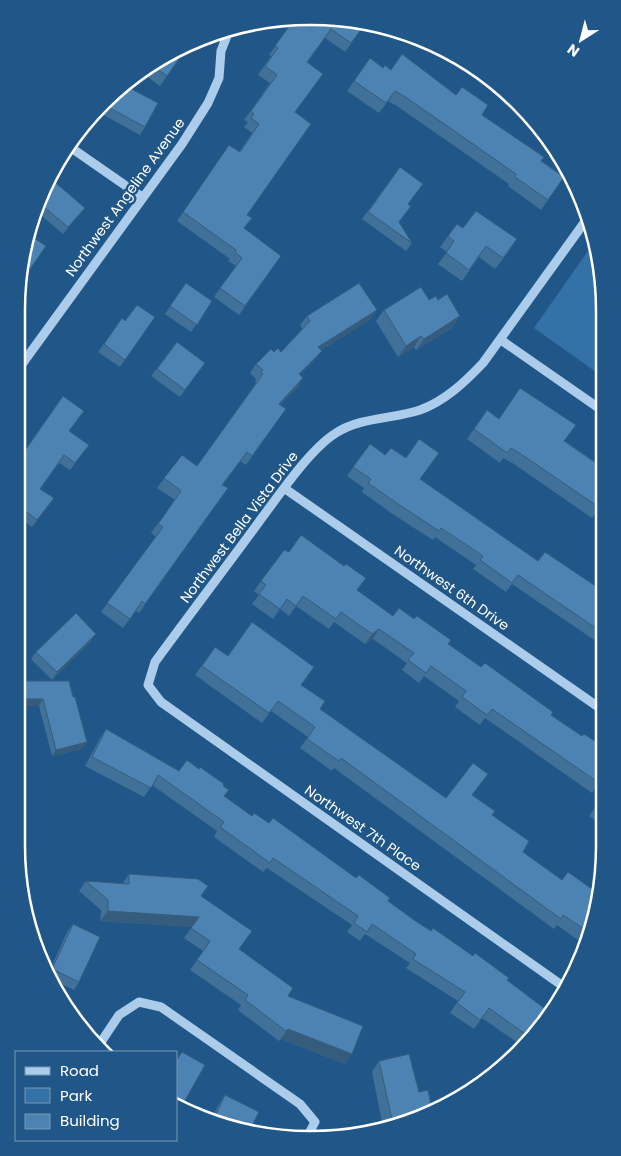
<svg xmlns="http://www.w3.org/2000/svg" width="621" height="1156" font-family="Poppins,sans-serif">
<rect width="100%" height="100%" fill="#205788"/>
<path fill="#3371a6" d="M595,241L602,272L603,377L534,328Z"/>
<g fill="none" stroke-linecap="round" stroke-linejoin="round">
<path stroke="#abcdeb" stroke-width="9" d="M70,147L142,197
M501,340L603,411
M17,371L182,144L208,103L219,78L221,51L230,28
M284,488L604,711
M567,989L161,702L148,685L155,662C190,614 226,567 261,519C280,494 310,449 336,433C361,417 393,419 420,410C445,401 465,382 483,363L589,216
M99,1045L119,1015L139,1002L161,1007L300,1104L315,1122L307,1137"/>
</g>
<path fill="#417199" d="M292,22L365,24L345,52L325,38L307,63L295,113L247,215L244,229L281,256L239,315L214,297L236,266L228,261L230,259L177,221L229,145L239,152L252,133L244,127L248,122L244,120L270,83L258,75L271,56L269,55Z
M182,52L183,53L160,86L141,72Z
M370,58L383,68L391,70L482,115L541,161L564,177L541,210L508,186L509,184L397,106L388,101L379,113L347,91Z
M124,85L145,127L140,135L100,113Z
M400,167L408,204L399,222L412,243L406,251L362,219Z
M50,178L85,208L79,215L63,234L36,211Z
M457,224L463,228L510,250L495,269L479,257L462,281L438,264L447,252L440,247Z
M26,234L46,246L25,277L21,274L19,277Z
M186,283L212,301L191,332L165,314Z
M429,300L453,327L416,350L414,347L398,357L376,321L384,310Z
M377,310L370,320L321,350L315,360L300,375L303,378L297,388L280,405L286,409L246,465L240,461L223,485L228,488L139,613L136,611L123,628L101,612L156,537L151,533L175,500L157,488L182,455L197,466L256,383L255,382L256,379L250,373L256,364L274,352H281L302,329L300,325L307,316Z
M155,317L120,367L98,352L122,318L125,321Z
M177,342L205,363L180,397L151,376Z
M487,410L499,419L565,441L602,467L603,465V511L600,508L592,518L514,464L503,458L500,463L467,439Z
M69,432L89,445L70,470L59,463L40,489L54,498L32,527L17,516V482L20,476L17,474V462Z
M370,444L538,561L603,591V646L512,584L506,592L473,569L476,565L435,537L433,540L394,515L362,492L364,488L347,476Z
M261,581L357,590L393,616L448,644L551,715L604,776L592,793L485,718L480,725L455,707L459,701L424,676L419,683L402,670L407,663L373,639L365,644L334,622L329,629L296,606L289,616L280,609L273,619L252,604L259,595L254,591Z
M91,641L52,680L31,659L36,652Z
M215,647L228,656L302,685L320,709L446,798L473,795L492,815L523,852L595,922L585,945L557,925L554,929L334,768L332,771L300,748L308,737L271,711L262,723L195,675Z
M69,681L82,749L52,756L39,706H16Z
M106,729L179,771L223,786L224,796L252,816L269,823L388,901L414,920L507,980L549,1012L519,1049H518L521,1045L482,1018L474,1029L450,1013L458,1001L406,968L410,963L365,934L360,941L347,932L352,925L267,868L263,872L214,837L217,831L152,785L144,797L85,766L100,738Z
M604,795V826L589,816Z
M129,874L201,896L239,949L288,996L352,1054L345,1064L281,1039L279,1041L238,1010L241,1005L190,970L203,951L184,938L192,927L100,921L101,910L79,891L86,881L122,884Z
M73,924L79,982L74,990L53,980L49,972L67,932Z
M379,1061L419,1092L432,1110L430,1113L423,1117L383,1127L372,1072Z
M225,1095L235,1130L211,1119L218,1106Z"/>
<path fill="#355c7d" d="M377,310L370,320L311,356L318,347Z
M460,316L453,327L416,350L424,339Z
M421,336L414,347L398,357L406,346Z
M322,351L315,360L292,383L299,374Z
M303,378L297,388L272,413L279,404Z
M379,629L373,639L365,644L372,634Z
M96,634L91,641L52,680L57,672Z
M16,699H43L39,706H16Z
M87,742L82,749L52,756L56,750Z
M108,911L199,917L192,927L100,921Z
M288,1029L352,1054L345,1064L281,1039Z
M432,1110L430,1113L423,1117L424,1112Z"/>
<path fill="#4c83b2" stroke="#355c7d" d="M349,19L365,24L351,43L331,29L307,62L323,74L295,112L311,124L247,215L252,218L244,228L281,256L245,306L220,288L242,258L235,252L236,250L183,212L229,145L240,152L259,124L251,118L254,114L251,111L277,75L265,66L278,48L275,46L292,22Z
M182,52L183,53L167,76L153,66Z
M402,54L456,95L462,87L488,105L482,115L544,157L541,161L564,177L548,200L515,177L516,174L404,96L395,91L386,103L354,81L370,58L383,68L385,65L391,70Z
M124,85L158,103L145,127L106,106Z
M400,167L423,184L408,204L411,206L399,222L412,243L368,212Z
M50,178L85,208L68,227L39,203Z
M476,211L517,239L503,258L486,246L469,270L446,253L454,241L448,236L457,224L463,228Z
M27,233L46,246L30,269L27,267L19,276Z
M186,283L212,301L197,325L170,306Z
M359,283L377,310L318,347L322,351L299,374L303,378L279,404L286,409L252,456L247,452L222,485L228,488L145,604L142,601L130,619L107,603L163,527L158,524L181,491L164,478L182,455L197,466L263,374L261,372L263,370L256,364L271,349L274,352L278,348L281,352L310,321L307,316Z
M421,287L429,300L436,296L438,300L447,294L460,316L424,339L421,336L406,346L384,310Z
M137,305L155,317L125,360L104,344L122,318L125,321Z
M177,342L205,363L185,390L157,369Z
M520,388L576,425L564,441L602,467L603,465V503L600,508L521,454L511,448L507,453L474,429L487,410L499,419Z
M63,396L84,411L69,431L89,445L75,463L64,455L40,489L54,498L37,520L17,505V482L25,469L17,463V462Z
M419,439L439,453L420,479L538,561L545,552L603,591V633L518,575L512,583L480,560L483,556L441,528L439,531L401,506L368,483L371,479L353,467L370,444L385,455L391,448L406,458Z
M301,535L344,566L346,564L366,578L357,590L393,616L399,608L414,619L417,616L451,640L448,644L481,667L485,663L553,712L551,715L564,724L582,736L584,734L604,747V776L599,783L492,709L487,715L462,697L466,691L431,666L426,673L408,660L414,653L379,629L372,634L341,612L336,619L303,596L296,606L287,599L280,609L259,594L266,585L261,581L284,550L289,552Z
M76,613L96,634L57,672L36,652Z
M252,622L314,667L301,685L325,701L320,709L446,798L473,763L488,774L472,795L495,811L492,815L529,841L523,852L562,880L568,872L599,894L595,922L590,933L563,915L561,919L341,758L339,761L307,739L315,727L278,701L269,713L202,666L215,647L228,656Z
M16,681H69L73,697H75L87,742L56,750L43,699H16Z
M106,729L179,771L187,760L199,769L200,767L224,784L223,786L229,790L224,796L252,816L254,813L269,823L273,818L356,878L359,875L390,898L388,901L414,920L431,931L433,928L473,956L475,953L509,978L507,980L549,1012L526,1040L525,1039L528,1036L489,1008L480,1020L457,1003L465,992L413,959L416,954L372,924L367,932L354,923L358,916L273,858L270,863L220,827L224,822L158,775L151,788L92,757Z
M604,795V811L596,806Z
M129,874L198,879L208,886L201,896L252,931L239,949L293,988L288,996L363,1026L352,1054L288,1029L286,1031L245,1000L248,995L197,960L210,941L191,928L199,917L108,911V900L86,881L129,884Z
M73,924L100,937L79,982L52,969Z
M182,1052L205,1065L182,1106L176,1103V1061Z
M409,1054L419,1092L428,1090L432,1110L424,1112L425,1116L423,1117L393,1124L379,1061Z
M225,1095L259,1112L249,1131L235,1130L213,1120Z"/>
<g text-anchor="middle" stroke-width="5" stroke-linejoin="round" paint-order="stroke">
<g font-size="14" fill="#fff" stroke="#205788">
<text transform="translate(125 197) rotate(-54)" y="5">Northwest Angeline Avenue</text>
<text transform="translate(239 527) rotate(-53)" y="5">Northwest Bella Vista Drive</text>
<text transform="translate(452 588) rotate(35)" y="5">Northwest 6th Drive</text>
<text transform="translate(363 828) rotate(35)" y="5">Northwest 7th Place</text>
</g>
</g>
<path d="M0 0H621V1156H0ZM310 25H311A285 285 0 0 1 596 310V846A285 285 0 0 1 311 1131H310A285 285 0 0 1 25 846V310A285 285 0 0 1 310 25Z" fill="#205788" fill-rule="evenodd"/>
<path fill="none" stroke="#fff" stroke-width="2.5" d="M310 25H311A285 285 0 0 1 596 310V846A285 285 0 0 1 311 1131H310A285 285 0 0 1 25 846V310A285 285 0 0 1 310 25Z"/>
<rect x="15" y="1051" width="162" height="90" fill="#205788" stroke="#799ab8"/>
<rect x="25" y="1067" width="25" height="8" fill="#abcdeb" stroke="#799ab8"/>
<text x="60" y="1076" font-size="15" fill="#ffffff">Road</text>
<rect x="25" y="1088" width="25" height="15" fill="#3371a6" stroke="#799ab8"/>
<text x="60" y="1101" font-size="15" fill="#ffffff">Park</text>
<rect x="25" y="1114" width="25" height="15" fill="#4c83b2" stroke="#799ab8"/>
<text x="60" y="1126" font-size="15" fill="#ffffff">Building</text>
<g transform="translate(581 40) rotate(216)" stroke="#205788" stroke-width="4" paint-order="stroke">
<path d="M0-4L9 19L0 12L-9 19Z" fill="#ffffff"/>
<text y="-8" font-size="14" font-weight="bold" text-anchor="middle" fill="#ffffff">N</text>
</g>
</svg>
